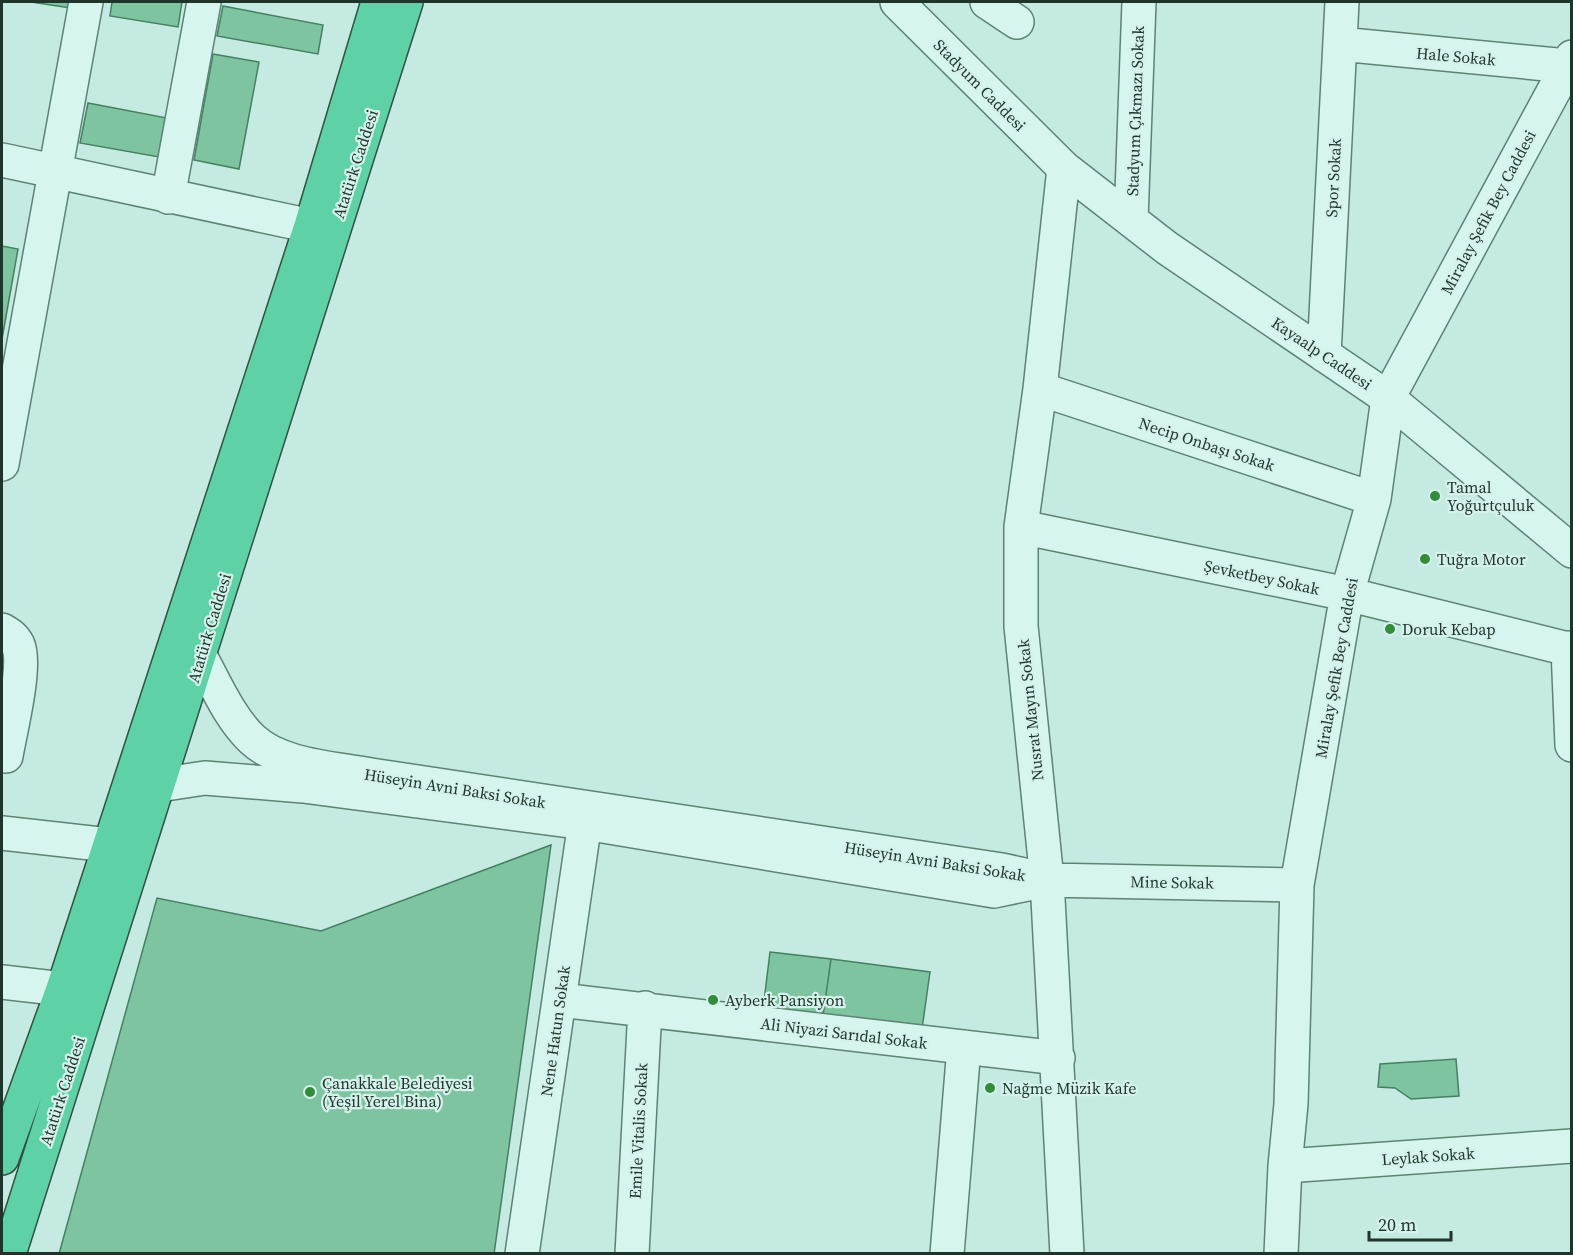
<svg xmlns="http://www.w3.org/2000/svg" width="1573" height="1255" font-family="'Source Serif 4',serif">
<rect width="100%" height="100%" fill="#c5eae1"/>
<path fill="#7fc4a1" stroke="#458061" stroke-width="1.5" d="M31,2H71L70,8Z
M112,2H182L178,27L110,16Z
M223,6L323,25L318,54L217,36Z
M213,54L259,62L239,169L194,160Z
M88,103L167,118L159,157L80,143Z
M2,246L18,249L2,339Z
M551,845L494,1254H59L157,898L321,931Z
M770,952L831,959L823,1016L763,1009Z
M831,959L930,972L922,1029L823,1016Z
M1456,1059L1459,1096L1411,1099L1395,1088L1378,1087L1380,1064Z"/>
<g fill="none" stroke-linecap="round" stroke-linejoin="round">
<defs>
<path id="minor" d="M897,2L1064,168L1167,248L1388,398L1572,551
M987,2L1017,22
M1340,44L1567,66L1572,69
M2,160L311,226
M1064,168L1040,389L1021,527V626L1047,880L1067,1254
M168,197L204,2
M1131,220L1139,2
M1324,355L1342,2
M1040,389L1374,499
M2,464L86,2
M1021,527L1347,594L1572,650
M2,630C9,634 14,637 18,645C27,665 10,732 6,756
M1568,648L1572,745
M159,785L205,778L303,786L585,823L994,891L1047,880L1002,870L371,775C334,768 280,766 252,739C229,717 215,683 200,656
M2,833L109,845
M1047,880L1297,885
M2,982L63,989
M560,1000L1058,1058
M1285,1166L1572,1146
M522,1254L587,808
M632,1254L645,1008
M947,1254L964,1047
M1281,1254L1285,1166L1291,1104L1297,885L1347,594L1374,499L1388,398L1572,57"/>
<path id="highway" d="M2,1158L63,989L311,226L378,2
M9,1254L406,2"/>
</defs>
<use href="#minor" stroke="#5d8374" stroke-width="36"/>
<use href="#highway" stroke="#315142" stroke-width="36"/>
<use href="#minor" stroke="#d7f5ef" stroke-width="33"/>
<use href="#highway" stroke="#5ed1a7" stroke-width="33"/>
</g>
<g fill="#338c39" stroke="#d4f2eb" stroke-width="2">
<circle cx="1435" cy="496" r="6"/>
<circle cx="1425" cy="559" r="6"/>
<circle cx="1390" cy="629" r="6"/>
<circle cx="713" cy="1000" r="6"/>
<circle cx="990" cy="1088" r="6"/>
<circle cx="310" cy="1092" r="6"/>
</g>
<g text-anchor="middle" stroke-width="4.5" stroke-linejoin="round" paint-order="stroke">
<g font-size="16" fill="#1f342b" stroke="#d4f2eb">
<text transform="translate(1456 56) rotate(5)" y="6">Hale Sokak</text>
<text transform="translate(980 85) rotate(45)" y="6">Stadyum Caddesi</text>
<text transform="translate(1135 111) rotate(-88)" y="6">Stadyum Çıkmazı Sokak</text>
<text transform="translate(355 164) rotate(-72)" y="6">Atatürk Caddesi</text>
<text transform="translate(1333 178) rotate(-87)" y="6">Spor Sokak</text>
<text transform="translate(1488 212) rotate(-62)" y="6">Miralay Şefik Bey Caddesi</text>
<text transform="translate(1322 353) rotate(34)" y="6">Kayaalp Caddesi</text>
<text transform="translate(1207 444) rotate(18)" y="6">Necip Onbaşı Sokak</text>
<text transform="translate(1262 577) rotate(12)" y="6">Şevketbey Sokak</text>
<text transform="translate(209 628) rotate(-73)" y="6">Atatürk Caddesi</text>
<text transform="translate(1336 668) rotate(-80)" y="6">Miralay Şefik Bey Caddesi</text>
<text transform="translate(1030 710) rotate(-96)" y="6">Nusrat Mayın Sokak</text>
<text transform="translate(455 788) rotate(9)" y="6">Hüseyin Avni Baksi Sokak</text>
<text transform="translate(935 861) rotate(9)" y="6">Hüseyin Avni Baksi Sokak</text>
<text transform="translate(1172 882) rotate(1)" y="6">Mine Sokak</text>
<text transform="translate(555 1031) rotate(-82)" y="6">Nene Hatun Sokak</text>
<text transform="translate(844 1033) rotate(7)" y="6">Ali Niyazi Sarıdal Sokak</text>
<text transform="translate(62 1091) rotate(-72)" y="6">Atatürk Caddesi</text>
<text transform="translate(638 1131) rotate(-87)" y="6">Emile Vitalis Sokak</text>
<text transform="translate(1428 1156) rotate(-4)" y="6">Leylak Sokak</text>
</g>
<g font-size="16" fill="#1f342b" stroke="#d4f2eb" text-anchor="start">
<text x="1447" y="493">Tamal<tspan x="1447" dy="18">Yoğurtçuluk</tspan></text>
<text x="1437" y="565">Tuğra Motor</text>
<text x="1402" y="635">Doruk Kebap</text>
<text x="725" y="1006">Ayberk Pansiyon</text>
<text x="322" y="1089">Çanakkale Belediyesi<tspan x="322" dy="18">(Yeşil Yerel Bina)</tspan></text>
<text x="1002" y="1094">Nağme Müzik Kafe</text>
</g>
</g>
<rect width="1573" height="1255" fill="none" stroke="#1f342b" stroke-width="6"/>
<path d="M1369 1231v9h82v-9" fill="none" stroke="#1f342b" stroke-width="3"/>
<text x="1378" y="1231" font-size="18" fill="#1f342b" stroke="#d4f2eb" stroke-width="4.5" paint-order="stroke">20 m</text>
</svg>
